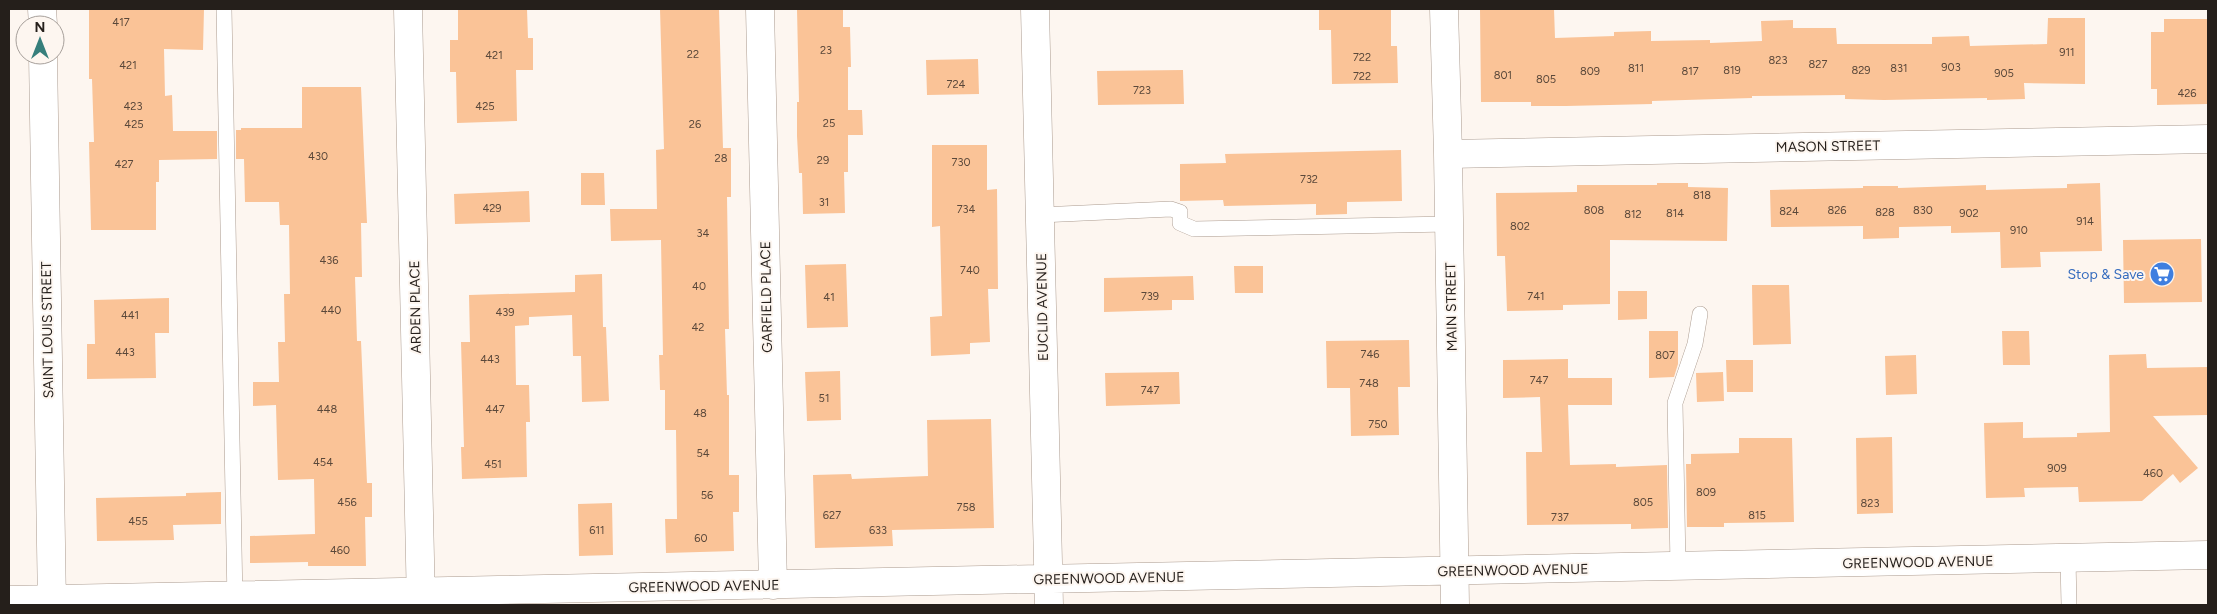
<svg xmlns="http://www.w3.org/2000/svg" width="2217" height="614" font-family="Figtree,sans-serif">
<rect width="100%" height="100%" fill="#fdf6f0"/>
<path fill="#fac397" d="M89,9H204L203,50L164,49L165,96L172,95L173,131H217V159L159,160V182H156V230H91L89,142H94L92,79H89Z
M458,9H527L528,38H533V70H516L517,121L457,123L456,72H450V40H458Z
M660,9H719L723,148H731V197H727L729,329H725L727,395H729V475H739V512H733L734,551L666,553L665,519H677L676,430H665V390H660L659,355H663L661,240L611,241L610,209H657L656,150L664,149Z
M797,9H843V27H850L851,67H848V110H862L863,135H848V172H844L845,213L803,214L802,173H799L797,136V102H799Z
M1319,9H1391V46H1397L1398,83L1332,84L1331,30H1319Z
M1480,9H1554L1555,38L1614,36V32L1651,31V41L1710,40V43L1762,41L1761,21L1793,20V28H1836L1837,44H1932V37L1969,36L1970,46L2047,44L2048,18H2085V84L2024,83L2025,99L1987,100V98L1884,100L1845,99V95L1752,96V98L1652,101V104L1566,106H1531V102H1481Z
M2164,19H2208V104L2157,105V89H2151V32H2164Z
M978,59L979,94L927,95L926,60Z
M1183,70L1184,104L1098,105L1097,71Z
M302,87H361L367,223H361L362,277H355L357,341H361L367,483H372V517H365L366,566H308V562L250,563V536L315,534L314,479L278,480L276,405L253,406V382H279L278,342H285L284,294H290L289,225H280L279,202H245L244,159H236V130H241V128H302Z
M932,145H987V190L997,189L998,289H988L990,342L970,343V354L931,356L930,317L942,316L940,226L932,227Z
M1401,150L1402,201L1347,202V214L1316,215V204L1224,206L1223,200L1180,201V164L1226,163L1225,154Z
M581,173H604L605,205H581Z
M1657,183H1688V187L1728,188L1727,241L1610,240V304L1563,305V310L1507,311L1505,256H1497L1496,193L1577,192V185H1657Z
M2100,183L2102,251L2040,252L2041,267L2001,268L2000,232L1951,233V226L1899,227V238L1863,239V226L1771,227L1770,190L1863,188V186H1898V188L1986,185V190L2067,188V184Z
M529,191L530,222L455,224L454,194Z
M2201,239L2202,302L2124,303L2123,240Z
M846,264L848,327L807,328L805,265Z
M1234,266H1263V293H1235Z
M602,274L603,327H606L609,401L582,402L581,356H573L572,315L529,317V325L515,326L516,385H529L530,422H526L527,477L462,479L461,447H464L461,342H470L469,295L575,292V275Z
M1193,276L1194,300H1172V310L1104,312V278Z
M1752,285H1789L1791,344L1753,345Z
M1618,291H1647V319L1618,320Z
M169,298V333H155L156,378L87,379V344H95L94,300Z
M1649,331H1678V364L1674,377L1649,378Z
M2002,331H2029L2030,365H2003Z
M1409,340L1410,387H1398L1399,435L1351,436L1350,388H1327L1326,341Z
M2146,354L2147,368L2208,367V415L2153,416L2198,468L2180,483L2173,474L2142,501L2079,502L2078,487L2024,488L2025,497L1986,498L1984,423L2023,422V438L2077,437V433L2110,432L2109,355Z
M1916,355L1917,394L1886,395L1885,356Z
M1568,359V378H1612V405H1568L1570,465L1616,464V467L1667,465L1668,528L1631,529V524L1527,525L1526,452H1542L1540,397L1503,398V360Z
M1726,360H1753V392H1727Z
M840,371L841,420L807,421L805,372Z
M1179,372L1180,404L1106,406L1105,373Z
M1723,372L1724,401L1697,402L1696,373Z
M991,419L994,528L892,530L893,546L815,548L813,475L851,474L852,479L928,476L927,420Z
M1892,437L1893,513L1857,514L1856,438Z
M1739,438H1792L1794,522L1724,523V527H1687L1686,464H1691V454L1739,453Z
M221,492V524L173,525L174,540L97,541L96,498L186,496V493Z
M612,503L613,555L579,556L578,504Z"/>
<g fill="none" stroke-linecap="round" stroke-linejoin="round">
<defs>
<path id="lane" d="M224,9L235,601
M1040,215L1171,209L1180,212V223L1194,229L1449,224
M2068,559L2069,605
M1678,566L1675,403L1695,344L1700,314"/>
<path id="street" d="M42,9L43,25
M408,9L421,605
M760,9L773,585
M1035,9L1049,605
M1444,9L1448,154L1455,605
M43,55L52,605
M1448,154L2208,139
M9,600L2208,555"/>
</defs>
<use href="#lane" stroke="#ac9c90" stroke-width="16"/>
<use href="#street" stroke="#ac9c90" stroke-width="29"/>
<use href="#lane" stroke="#fff" stroke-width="15"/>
<use href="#street" stroke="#fff" stroke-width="28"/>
</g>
<defs>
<symbol id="supermarket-disc" viewBox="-11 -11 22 22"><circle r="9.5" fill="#3f7fe0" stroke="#fdf6f0"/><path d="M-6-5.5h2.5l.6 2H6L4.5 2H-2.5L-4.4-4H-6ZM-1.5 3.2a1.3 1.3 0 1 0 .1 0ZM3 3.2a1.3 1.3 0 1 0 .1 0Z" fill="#fff"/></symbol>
</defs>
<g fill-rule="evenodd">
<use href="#supermarket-disc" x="2148" y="260" width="28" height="28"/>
</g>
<g text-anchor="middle" stroke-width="4" stroke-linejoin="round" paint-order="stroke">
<g font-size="11" fill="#5a483a">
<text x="121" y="26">417</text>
<text x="826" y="54">23</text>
<text x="2067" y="56">911</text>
<text x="693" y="58">22</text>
<text x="494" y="59">421</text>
<text x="1362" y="61">722</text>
<text x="1778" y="64">823</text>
<text x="1818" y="68">827</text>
<text x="128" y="69">421</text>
<text x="1951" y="71">903</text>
<text x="1636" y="72">811</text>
<text x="1899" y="72">831</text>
<text x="1732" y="74">819</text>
<text x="1861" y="74">829</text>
<text x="1590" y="75">809</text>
<text x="1690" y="75">817</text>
<text x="2004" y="77">905</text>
<text x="1503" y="79">801</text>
<text x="1362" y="80">722</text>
<text x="1546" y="83">805</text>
<text x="956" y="88">724</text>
<text x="1142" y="94">723</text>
<text x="2187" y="97">426</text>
<text x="133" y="110">423</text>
<text x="485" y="110">425</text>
<text x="829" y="127">25</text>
<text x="134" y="128">425</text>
<text x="695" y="128">26</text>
<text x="318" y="160">430</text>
<text x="721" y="162">28</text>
<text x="823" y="164">29</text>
<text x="961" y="166">730</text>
<text x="124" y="168">427</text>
<text x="1309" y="183">732</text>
<text x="1702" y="199">818</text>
<text x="824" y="206">31</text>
<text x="492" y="212">429</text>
<text x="966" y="213">734</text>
<text x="1594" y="214">808</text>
<text x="1837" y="214">826</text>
<text x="1923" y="214">830</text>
<text x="1789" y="215">824</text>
<text x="1885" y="216">828</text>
<text x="1675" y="217">814</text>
<text x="1969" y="217">902</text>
<text x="1633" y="218">812</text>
<text x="2085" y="225">914</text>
<text x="1520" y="230">802</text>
<text x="2019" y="234">910</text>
<text x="703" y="237">34</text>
<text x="329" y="264">436</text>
<text x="970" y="274">740</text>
<text x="699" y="290">40</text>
<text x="1150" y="300">739</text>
<text x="1536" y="300">741</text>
<text x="829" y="301">41</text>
<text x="331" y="314">440</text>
<text x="505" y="316">439</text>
<text x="130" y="319">441</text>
<text x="698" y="331">42</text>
<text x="125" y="356">443</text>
<text x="1370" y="358">746</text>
<text x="1665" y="359">807</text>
<text x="490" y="363">443</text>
<text x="1539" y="384">747</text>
<text x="1369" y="387">748</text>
<text x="1150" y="394">747</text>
<text x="824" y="402">51</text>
<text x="327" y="413">448</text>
<text x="495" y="413">447</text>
<text x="700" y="417">48</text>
<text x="1378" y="428">750</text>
<text x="703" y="457">54</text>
<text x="323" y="466">454</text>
<text x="493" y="468">451</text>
<text x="2057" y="472">909</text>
<text x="2153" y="477">460</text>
<text x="1706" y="496">809</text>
<text x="707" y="499">56</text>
<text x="347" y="506">456</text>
<text x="1643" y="506">805</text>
<text x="1870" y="507">823</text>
<text x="966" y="511">758</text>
<text x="832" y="519">627</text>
<text x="1757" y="519">815</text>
<text x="1560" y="521">737</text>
<text x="138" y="525">455</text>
<text x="597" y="534">611</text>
<text x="878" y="534">633</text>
<text x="701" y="542">60</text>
<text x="340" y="554">460</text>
</g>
<g font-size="14" fill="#251f1b" stroke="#fdf6f0">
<text transform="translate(1828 146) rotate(-1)" y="5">MASON STREET</text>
<text transform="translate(766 297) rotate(-91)" y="5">GARFIELD PLACE</text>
<text transform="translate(415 307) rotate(-91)" y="5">ARDEN PLACE</text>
<text transform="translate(1042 307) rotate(-91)" y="5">EUCLID AVENUE</text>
<text transform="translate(1451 307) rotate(-91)" y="5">MAIN STREET</text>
<text transform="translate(47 330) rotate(-91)" y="5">SAINT LOUIS STREET</text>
<text transform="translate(1918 562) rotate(-1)" y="5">GREENWOOD AVENUE</text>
<text transform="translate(1513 570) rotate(-1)" y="5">GREENWOOD AVENUE</text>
<text transform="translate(1109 578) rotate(-1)" y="5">GREENWOOD AVENUE</text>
<text transform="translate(704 586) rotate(-1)" y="5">GREENWOOD AVENUE</text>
</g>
<g font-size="14" fill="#366cbe" stroke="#fdf6f0" text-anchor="end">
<text x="2144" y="279">Stop &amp; Save</text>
</g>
</g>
<rect width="2217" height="614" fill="none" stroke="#251f1b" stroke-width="20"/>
<g transform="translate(40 40)"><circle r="24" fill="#fdf6f0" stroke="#a7a09b"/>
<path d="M0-4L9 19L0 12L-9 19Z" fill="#367f7c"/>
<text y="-8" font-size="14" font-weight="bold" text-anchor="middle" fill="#251f1b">N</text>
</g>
</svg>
